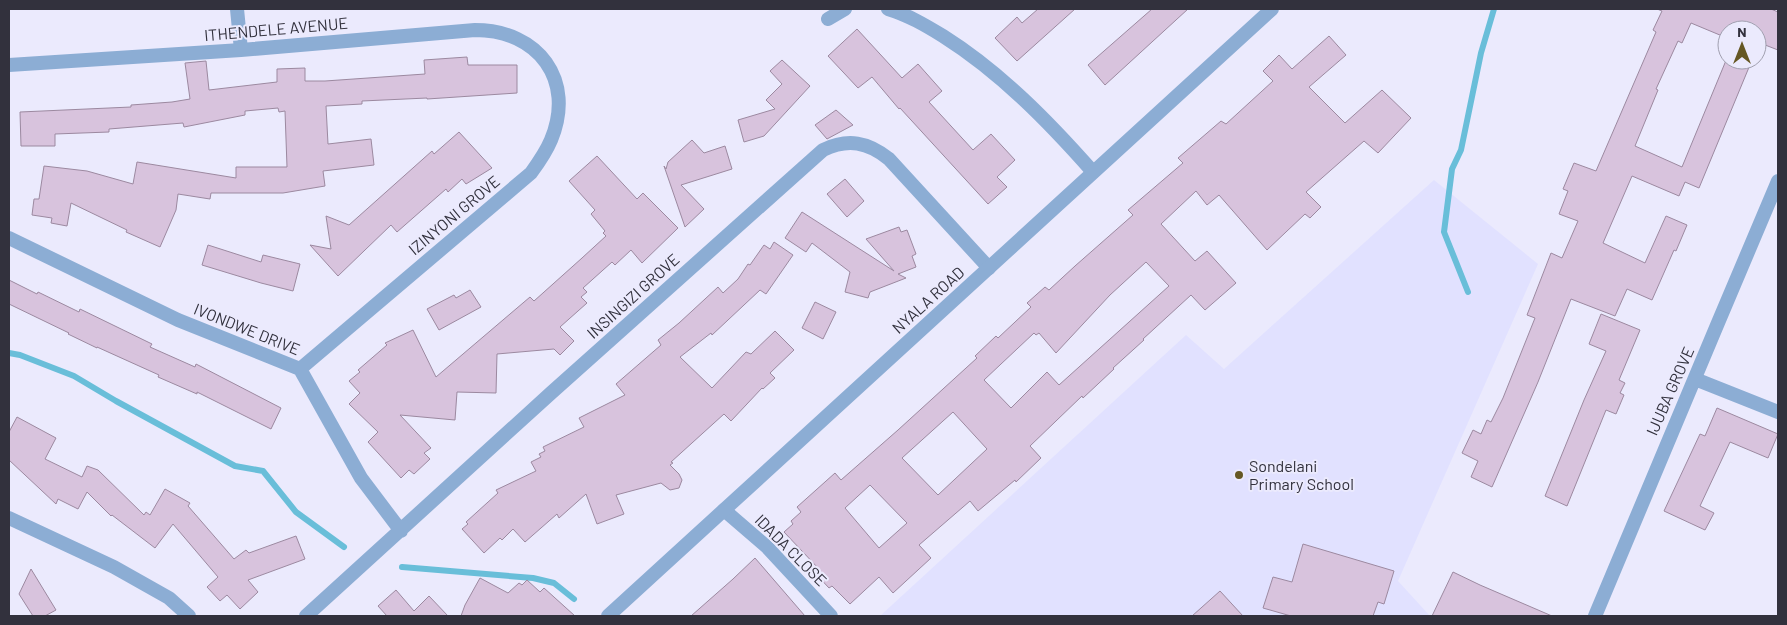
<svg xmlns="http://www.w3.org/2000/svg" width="1787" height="625" font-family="Barlow,sans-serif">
<rect width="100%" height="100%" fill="#ebeafd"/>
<path fill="#e1e1ff" d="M1434,180L1538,264L1398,581L1430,616H880L1186,335L1224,369Z"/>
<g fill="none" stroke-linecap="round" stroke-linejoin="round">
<path stroke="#69bed9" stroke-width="6" d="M1468,292L1444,232L1452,169L1461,150L1481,53L1494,9
M9,353L20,355L74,376L116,401L235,466L263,471L296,512L344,547
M402,567L533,578L554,583L574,599"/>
</g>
<path fill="#d8c3dd" stroke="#9c89a0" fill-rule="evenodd" d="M1038,9H1075L1017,61L995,38L1017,17L1022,23Z
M1152,9H1188L1105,85L1088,65Z
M1657,9H1771L1778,12V50L1760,43L1757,50V30H1727V38L1691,23L1682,43L1678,41L1656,89L1658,90L1635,146L1682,167L1727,58V60H1752L1699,188L1685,182L1679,196L1632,176L1603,243L1645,263L1666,216L1687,225L1676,251L1674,250L1652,300L1627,289L1615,316L1571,299L1538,382L1492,487L1471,477L1478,461L1462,453L1473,430L1481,434L1487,420L1491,422L1503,398L1535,318L1527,315L1551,253L1562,258L1578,221L1559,214L1568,191L1563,189L1574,163L1596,171L1656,32L1653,30L1662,11Z
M857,29L902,78L918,64L942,91L929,102L973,150L991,134L1015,160L997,177L1007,187L988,204L900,108L899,109L872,77L858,88L828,56Z
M1329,36L1346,55L1309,87L1345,123L1382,90L1411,118L1378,153L1364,141L1306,192L1321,207L1310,218L1305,214L1267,250L1219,195L1207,205L1196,191L1161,224L1195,261L1207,251L1236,283L1205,310L1191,295L1143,339L1144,340L1113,368L1114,369L1083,398L1082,396L1030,446L1041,458L1016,482L1015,480L978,511L970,501L919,545L931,558L893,593L879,577L850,604L832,586L829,588L815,573L819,569L784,532L793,524L791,521L801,512L797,507L835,473L841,480L898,430L977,358L975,356L996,336L998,338L1031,307L1027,303L1045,287L1049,290L1075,266L1133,215L1128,210L1183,163L1178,158L1221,121L1226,124L1273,81L1263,71L1279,55L1292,69ZM1146,262L1169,286L1059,385L1047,372L1011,408L984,380L1034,333L1036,335L1039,333L1056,353L1110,295ZM953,412L987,449L938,495L902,458ZM870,485L907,523L879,548L845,508Z
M467,57L468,65H517V93L427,99V98L362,101V104L326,106L328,144L371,139L374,165L323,171L325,186L283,193H211L210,199L178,194L176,210L160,247L126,232L127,230L71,203L67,226L51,223L52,218L32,215L34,199H39L44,166L87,171L133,184L137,162L236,178V167H287L285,111L279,112L278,108L245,111V115L184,127L183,123L109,129V132L55,134V146H21L20,112L131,107V105L172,102L190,99L185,63L206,61L209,90L277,82V69L305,68V81H325L425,74L424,60Z
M782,60L810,86L764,136L744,142L738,120L775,109L766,100L782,84L770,71Z
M836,110L853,125L827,139L815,125Z
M459,132L492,168L466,184L462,179L448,192L446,189L397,232L391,225L338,276L310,245L331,249L326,216L349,225L432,151L434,154Z
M692,140L704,153L725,146L732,169L681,185L704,209L685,227L664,166L666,169L668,162Z
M597,156L637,199L643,193L678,228L642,263L631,250L615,265L612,262L583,288L587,292L581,297L587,303L560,327L574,341L560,355L554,349L497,354L496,393L457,392L455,420L400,415L431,448L424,453L430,459L414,474L409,470L401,478L368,442L378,432L349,404L360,393L349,381L360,372L358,370L387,345L385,343L413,330L436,377L530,297L534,301L582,258L606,236L603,233L605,231L591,214L595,210L569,181Z
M845,179L864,201L847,217L827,194Z
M802,212L894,271L866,239L899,227L901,232L907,230L916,254L912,256L916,267L898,274L906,278L870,292L868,298L845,292L850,272L812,243L806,252L785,238Z
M774,242L793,255L766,294L760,290L712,335L711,333L680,357L712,388L746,352L751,354L775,331L794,350L770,373L775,378L763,389L762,388L731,421L724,414L671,462L673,463L670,465L679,474L682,480L679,488L670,490L661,483L616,495L624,514L597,524L586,494L559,518L557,514L525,542L513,529L502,540L500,538L484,553L462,529L468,524L466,522L498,493L496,490L536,471L531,462L541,457L539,454L545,451L543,447L584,427L579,418L625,395L616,384L661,345L658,340L679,323L718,287L723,293L738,279L748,264L750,265L764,245L770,249Z
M208,245L261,262L263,255L300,264L293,291L261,283L202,265Z
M9,280L37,294L38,292L79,312L80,309L152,344L150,347L195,367L196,364L281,408L271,429L197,392V394L158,377L159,375L97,347V348L68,334L69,333L9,304Z
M470,290L481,307L439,330L427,309L454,295L456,298Z
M815,302L836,312L823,339L802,328Z
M1601,314L1640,330L1619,380L1625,383L1620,393L1624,395L1616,414L1606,410L1567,506L1545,496L1584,400L1606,351L1589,344Z
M1717,408L1778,434L1768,458L1730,442L1700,506L1714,513L1705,530L1664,511L1700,434L1705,436Z
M17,417L56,438L45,459L82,477L87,466L98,470L144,515L146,512L150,515L165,489L190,503L188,506L234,559L246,550L249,553L296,536L305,559L248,580L258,592L240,609L227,595L220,601L207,587L218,577L173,524L155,548L112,515L111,516L87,492L78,509L58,499L56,504L9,460V432Z
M1303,544L1394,571L1384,604L1378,602L1373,616H1291L1263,608L1273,577L1292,582Z
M755,558L805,616H691L733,579Z
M31,569L56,610L45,616H33L19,594Z
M1453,572L1480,585L1552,616H1432Z
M480,578L508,593L519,583L522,585L527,580L540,592L544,588L575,616H461L465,605Z
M396,590L414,611L429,596L448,616H387L378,606Z
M1220,591L1243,616H1192Z"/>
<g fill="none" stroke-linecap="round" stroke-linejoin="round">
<path stroke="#8cadd4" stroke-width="14" d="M237,9L241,50
M888,9C908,15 925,25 943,36C1000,72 1048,121 1093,172
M828,19L845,9
M9,65L241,50L475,30C538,30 576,80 551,140C546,152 539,162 531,173L300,369
M9,238L178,320L300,369L361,478L401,531
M1695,379L1778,412
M724,510L767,547L831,616
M9,518L114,567L169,598L189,616
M306,616L551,393L823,150C848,138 868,142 889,159L989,268
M1595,616C1655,470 1717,326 1778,181"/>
<path stroke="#8cadd4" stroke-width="14" d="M608,616L1272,9"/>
</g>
<circle fill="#655724" stroke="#ebeafd" stroke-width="2" cx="1239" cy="475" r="5"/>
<g text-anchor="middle" stroke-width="4" stroke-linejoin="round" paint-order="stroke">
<g font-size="16" fill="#32313d" stroke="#ebeafd">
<text transform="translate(276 29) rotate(-5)" y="6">ITHENDELE AVENUE</text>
<text transform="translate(454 215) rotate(-40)" y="6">IZINYONI GROVE</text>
<text transform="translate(633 296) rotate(-42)" y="6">INSINGIZI GROVE</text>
<text transform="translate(928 300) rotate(-42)" y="6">NYALA ROAD</text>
<text transform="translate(247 329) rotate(22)" y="6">IVONDWE DRIVE</text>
<text transform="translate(1670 391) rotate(-66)" y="6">IJUBA GROVE</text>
<text transform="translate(791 550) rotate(45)" y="6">IDADA CLOSE</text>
</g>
<g font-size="16" fill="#32313d" stroke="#ebeafd" text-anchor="start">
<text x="1249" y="472">Sondelani<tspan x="1249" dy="18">Primary School</tspan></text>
</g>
</g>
<rect width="1787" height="625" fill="none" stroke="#32313d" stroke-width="20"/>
<g transform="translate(1742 45)"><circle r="24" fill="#ebeafd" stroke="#a1a0b0"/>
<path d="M0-4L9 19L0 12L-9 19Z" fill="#655724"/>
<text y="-8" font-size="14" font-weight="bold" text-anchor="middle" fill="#32313d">N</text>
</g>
</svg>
